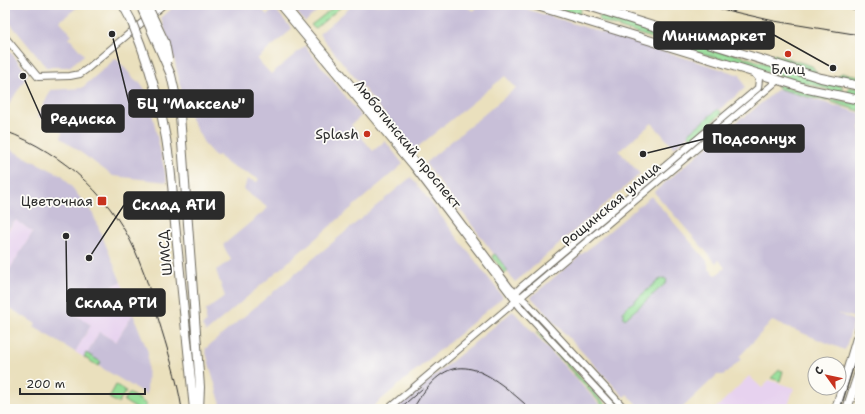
<svg xmlns="http://www.w3.org/2000/svg" width="865" height="414" font-family="'Shantell Sans',sans-serif">
<rect width="100%" height="100%" fill="#fdfcf7"/>
<filter id="ink" filterUnits="userSpaceOnUse"><feTurbulence type="fractalNoise" baseFrequency=".025" numOctaves="2"/><feDisplacementMap in="SourceGraphic" scale="8" xChannelSelector="R" yChannelSelector="G"/><feConvolveMatrix kernelMatrix="1 2 1 2 8 2 1 2 1" color-interpolation-filters="sRGB"/></filter>
<filter id="wash" filterUnits="userSpaceOnUse"><feTurbulence type="fractalNoise" baseFrequency=".012" numOctaves="4" result="noise"/><feDisplacementMap in="SourceGraphic" scale="16" xChannelSelector="R" yChannelSelector="G"/><feGaussianBlur stdDeviation="0.9" result="paint"/><feColorMatrix in="noise" values="0 0 0 0 0 0 0 0 0 0 0 0 0 0 0 0 0 1.4 0 .05"/><feComposite in="paint" operator="in"/></filter>
<g filter="url(#wash)">
<rect width="100%" height="100%" fill="#eae0bd"/>
<path fill="#e7d2ef" d="M16,220L33,232L5,277V234Z
M121,282L133,314L116,342L99,332L85,358L75,352L91,325L69,311L88,283L110,287Z
M749,376L762,388L769,380L794,388L787,409H715Z"/>
<path fill="#c8bfd8" d="M5,5H80L60,21L72,35L69,38L84,55L69,67H46L5,17Z
M176,5H258L267,15L275,9L291,28L290,31L257,59L271,74L305,46L361,116L351,125L373,151L385,141L403,164L206,332L202,326L206,322V310L225,297L216,270L231,260L223,245L268,208L244,190L247,179L257,182L259,179L226,163L219,155L216,157L205,145L186,109L173,54L161,18Z
M291,5H324L305,22Z
M353,5H464L473,11L480,5H513L740,75L745,88L674,148L652,123L619,151L640,174L515,282L425,163L516,88L505,76L414,150L319,34Z
M5,45L28,74L5,111Z
M116,58L138,83L139,81L148,94L167,182L113,176L61,138L62,132L38,116L51,90L82,88Z
M778,89L860,113V301L856,318L837,313L854,321L845,350L772,321L739,357L741,359L732,368L723,375H717L681,409H641L627,394L624,397L531,297L651,196L707,261L709,269L716,275L725,268L719,260L716,263L654,192L742,117H745Z
M5,147L63,176L93,214L121,282L110,287L106,295L88,284L69,311L91,325L75,352L34,327L36,324L5,305V277L33,232L16,220L8,229L5,227Z
M411,177L503,297L370,409H222L205,349Z
M513,311L604,409H394Z
M133,314L148,352L147,395L85,358L99,332L116,342Z"/>
<path fill="#96de99" stroke="#608462" d="M337,5H343L315,29L311,25Z
M545,5H573L580,7L581,10L579,15Z
M603,15L689,41L686,45L687,50L600,21L599,17Z
M696,43L842,86L843,90L840,93L693,51V47Z
M773,54L812,66L817,73L769,58Z
M842,73L860,76V82L838,77L839,75Z
M780,85L828,98V100L812,98L780,89L777,86Z
M849,87L860,89V97L847,94Z
M832,99L860,104V111L832,102Z
M718,109L722,113L692,139L688,134Z
M391,120L408,141L406,143L388,122Z
M495,254L508,271L505,274L492,256Z
M664,278L667,280L666,283L625,319L624,318L623,312L625,309L659,280Z
M537,331L610,409H606L536,332Z
M86,353L101,362L98,366L84,357Z
M779,370L783,371L780,381L771,378Z
M116,385L126,391L118,403L109,398Z
M129,393L146,404L144,409H137L124,401Z"/>
</g>
<g filter="url(#ink)">
<g fill="none" stroke-linecap="round" stroke-linejoin="round">
<defs>
<path id="minor" d="M279,5L413,166L520,307L615,409
M285,5L417,164L510,288L526,302L625,409
M5,37L38,77L70,76L80,74L87,69L163,5
M516,296V292L521,287L758,88L759,79L754,73
M388,409L778,80"/>
<path id="major" d="M123,5L131,20
M534,5L808,89L860,100
M585,5L821,78L860,86
M180,115L200,387L199,409
M174,214L194,409
M836,409L860,328
M847,409L860,369"/>
</defs>
<use href="#minor" stroke="#6e6a5e" stroke-width="8"/>
<use href="#major" stroke="#6e6a5e" stroke-width="10"/>
<use href="#minor" stroke="#fff" stroke-width="6"/>
<use href="#major" stroke="#fff" stroke-width="8"/>
<path stroke="#2b2b2b" stroke-width="1" d="M840,409L860,346"/>
<path stroke="#2b2b2b" stroke-width="1" d="M704,5L774,21L860,35
M826,5L860,10
M5,131C64,153 116,200 139,260C147,279 152,298 158,318C167,348 177,378 182,409
M399,409L422,389
M413,409C448,346 480,364 525,404"/>
<defs>
<path id="major-bridge" d="M147,5L165,43L168,59
M142,9L171,75L180,115
M131,20C158,85 171,145 174,214"/>
</defs>
<use href="#major-bridge" stroke="#6e6a5e" stroke-width="10" stroke-linecap="butt"/>
<use href="#major-bridge" stroke="#fff" stroke-width="8"/>
</g>
</g>
<g fill="#c8321e" stroke="#fdfcf7" stroke-width="1.5">
<circle cx="788" cy="54" r="4"/>
<circle cx="367" cy="134" r="4"/>
<rect x="97" y="196" width="10" height="10" rx="2"/>
</g>
<g text-anchor="middle" stroke-width="3.5" stroke-linejoin="round" paint-order="stroke">
<g font-size="14" fill="#2b2b2b" stroke="#fdfcf7" text-anchor="end">
<text x="788" y="74" text-anchor="middle">Блиц</text>
<text x="359" y="139">Splash</text>
<text x="93" y="206">Цветочная</text>
</g>
<g font-size="14" fill="#2b2b2b" stroke="#fdfcf7">
<text transform="translate(408 144) rotate(51)" y="5">Люботинский проспект</text>
<text transform="translate(611 204) rotate(-40)" y="5">Рощинская улица</text>
<text transform="translate(165 253) rotate(-96)" y="5">ШМСД</text>
</g>
</g>
<path fill="none" stroke="#2b2b2b" stroke-width="1.5" d="M833 68L774 35M112 34L129 103M23 76L42 119M643 154L704 139M89 258L124 205M66 236L67 302"/>
<g fill="#2b2b2b" stroke="#fdfcf7" stroke-width="1.5">
<circle cx="833" cy="68" r="4"/>
<circle cx="112" cy="34" r="4"/>
<circle cx="23" cy="76" r="4"/>
<circle cx="643" cy="154" r="4"/>
<circle cx="89" cy="258" r="4"/>
<circle cx="66" cy="236" r="4"/>
</g>
<g fill="#2b2b2b" stroke="#2b2b2b" stroke-width="1.5">
<rect x="654" y="22" width="120" height="27" rx="4"/>
<rect x="129" y="90" width="124" height="27" rx="4"/>
<rect x="42" y="105" width="82" height="27" rx="4"/>
<rect x="704" y="125" width="100" height="27" rx="4"/>
<rect x="124" y="192" width="100" height="27" rx="4"/>
<rect x="67" y="289" width="98" height="27" rx="4"/>
</g>
<g font-size="15" text-anchor="middle" font-weight="bold" fill="#fff">
<text x="714" y="41">Минимаркет</text>
<text x="191" y="109">БЦ "Максель"</text>
<text x="83" y="124">Редиска</text>
<text x="754" y="144">Подсолнух</text>
<text x="174" y="210">Склад АТИ</text>
<text x="116" y="308">Склад РТИ</text>
</g>
<rect width="865" height="414" fill="none" stroke="#fdfcf7" stroke-width="20"/>
<g transform="translate(827 376) rotate(303)"><circle r="19" fill="#fdfcf7" stroke="#a9a8a5"/>
<path d="M0-3L7 15L0 10L-7 15Z" fill="#c8321e"/>
<text y="-6" font-size="11" font-weight="bold" text-anchor="middle" fill="#2b2b2b">С</text>
</g>
<path d="M20 388v6h125v-6" fill="none" stroke="#2b2b2b" stroke-width="2"/>
<text x="26" y="388" font-size="12" fill="#2b2b2b" stroke="#fdfcf7" stroke-width="3" paint-order="stroke">200 m</text>
</svg>
